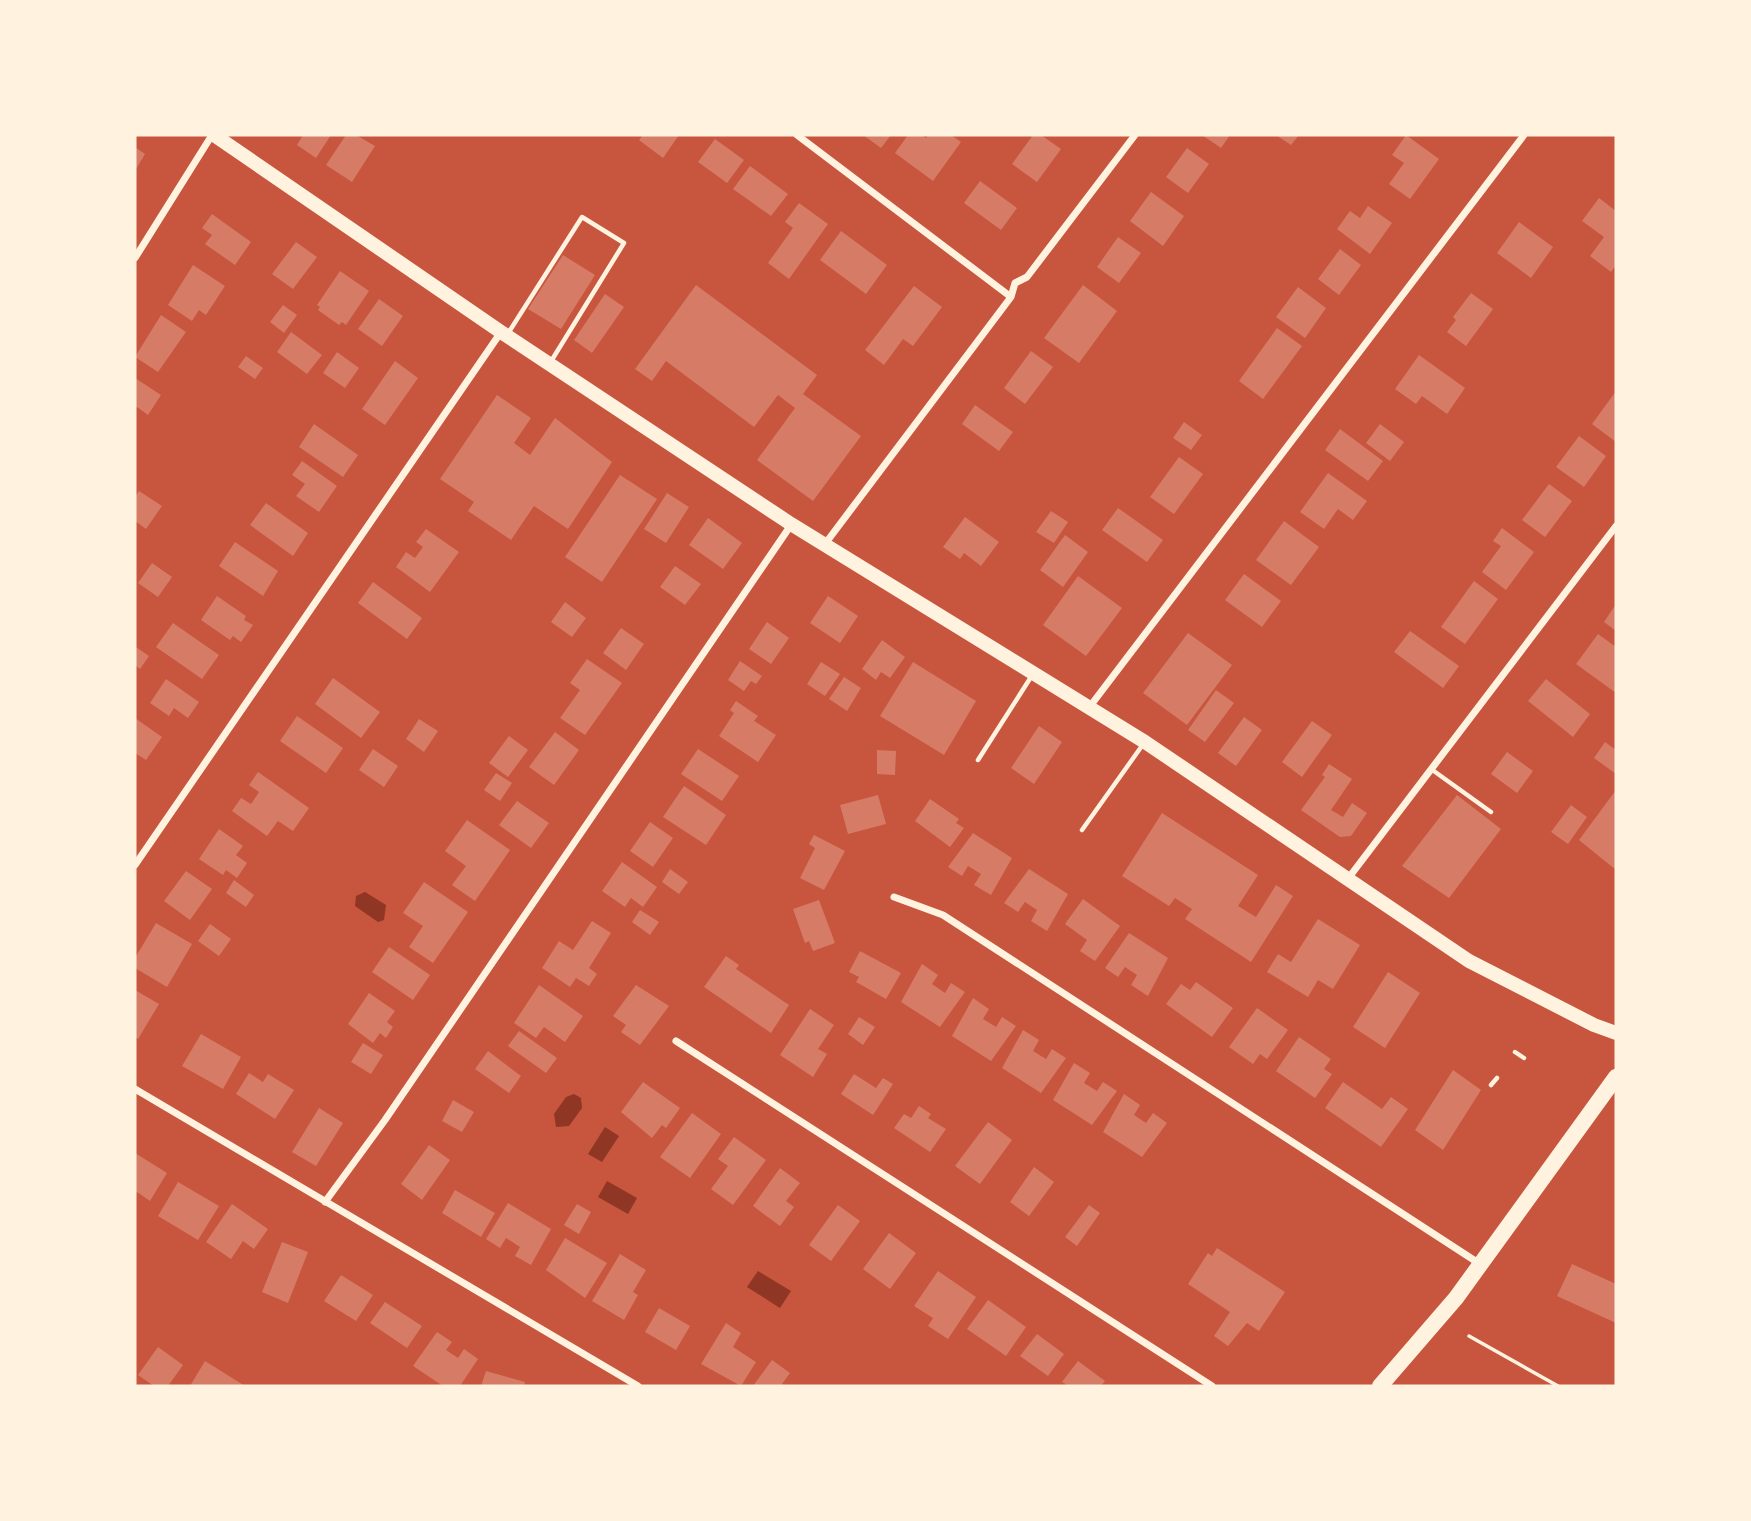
<svg xmlns="http://www.w3.org/2000/svg" width="1751" height="1521" font-family="Karla,sans-serif">
<rect width="100%" height="100%" fill="#c8553d"/>
<path fill="#8f3625" d="M365,892L386,905L384,920L378,922L355,906L356,896Z
M574,1094L581,1098L582,1108L569,1126L556,1127L554,1114L566,1097Z
M605,1127L619,1136L602,1162L588,1154Z
M607,1181L637,1198L628,1214L598,1197Z
M758,1271L791,1291L780,1308L747,1287Z"/>
<path fill="#d67c66" d="M303,135H331L316,158L297,145Z
M346,135H356L375,146L352,182L326,165Z
M643,135H679L663,158L639,140Z
M863,135H891L881,148Z
M908,135H921L926,138L928,135H951L961,142L933,181L895,153Z
M1033,135H1041L1061,149L1037,182L1012,164Z
M1202,135H1230L1221,148Z
M1276,135H1299L1291,145Z
M1406,135L1439,159L1410,199L1389,184L1404,163L1392,155Z
M715,139L744,160L727,183L698,162Z
M135,147L145,154L135,171Z
M1187,148L1209,164L1188,193L1166,177Z
M750,166L788,194L771,216L733,189Z
M980,181L1017,208L1001,230L964,203Z
M1151,192L1184,216L1163,246L1130,221Z
M1599,198L1616,211V265L1611,272L1590,256L1604,237L1582,221Z
M799,203L828,224L789,279L768,263L793,228L785,222Z
M1368,206L1392,223L1370,254L1337,229L1350,211L1360,218Z
M212,214L251,242L235,265L205,244L212,235L202,228Z
M1519,222L1553,247L1531,278L1497,253Z
M841,231L887,265L866,294L820,260Z
M1118,237L1141,253L1119,283L1097,267Z
M296,242L317,257L293,289L272,274Z
M1340,249L1361,265L1339,295L1318,279Z
M563,255L595,275L561,329L528,309Z
M193,265L225,286L206,315L199,310L192,321L168,305Z
M340,271L369,291L346,325L342,322L339,325L318,310L320,307L317,305Z
M696,285L817,375L803,394L861,436L813,501L757,460L795,408L778,395L754,427L666,361L652,381L635,369Z
M1083,285L1117,311L1079,363L1044,338Z
M914,286L942,307L913,346L903,339L884,365L865,350Z
M1298,287L1326,308L1305,338L1276,317Z
M1471,293L1493,309L1466,346L1447,332L1456,320L1453,317Z
M605,294L624,307L592,353L574,340Z
M379,299L403,316L382,346L358,329Z
M283,305L297,315L284,333L270,322Z
M161,315L186,332L158,372L135,357Z
M1277,328L1302,346L1263,399L1239,381Z
M291,332L322,355L307,374L277,352Z
M1031,351L1053,367L1025,404L1004,388Z
M337,352L359,368L345,388L323,373Z
M1419,355L1465,388L1447,414L1422,396L1416,404L1395,389Z
M246,356L263,368L255,379L238,367Z
M395,361L418,378L385,425L362,409Z
M135,378L161,395L148,415L137,407L135,410Z
M1616,391V442L1592,424Z
M497,395L531,418L514,443L530,455L555,418L612,462L568,529L534,506L511,540L468,511L474,502L440,479Z
M975,405L1013,432L999,451L962,424Z
M1184,422L1202,435L1191,450L1173,438Z
M314,424L358,455L343,477L299,447Z
M1380,424L1404,442L1390,461L1366,443Z
M1340,429L1383,461L1368,481L1325,450Z
M1579,436L1606,456L1584,487L1556,467Z
M1179,457L1203,474L1174,514L1150,497Z
M302,461L337,486L319,512L296,496L305,484L292,475Z
M1328,473L1367,501L1353,520L1338,509L1324,529L1300,512Z
M620,475L657,499L602,582L565,557Z
M1549,484L1572,501L1545,537L1522,520Z
M139,491L162,506L146,529L135,521V497Z
M667,493L689,507L666,543L644,529Z
M266,503L308,533L293,556L250,525Z
M1118,508L1163,540L1147,562L1102,530Z
M1051,511L1068,522L1054,543L1036,532Z
M965,517L999,542L981,566L964,553L960,559L943,547Z
M708,518L742,543L723,569L689,545Z
M1284,521L1319,547L1291,585L1256,560Z
M1502,528L1534,552L1506,590L1482,572L1501,546L1493,541Z
M426,529L459,552L430,592L396,567L406,552L415,558L423,547L416,542Z
M1065,535L1088,552L1063,587L1040,570Z
M235,542L278,571L263,596L219,566Z
M152,563L172,577L158,597L138,583Z
M675,566L701,584L685,605L660,587Z
M1244,574L1281,601L1262,627L1225,600Z
M1078,576L1122,608L1086,656L1043,625Z
M1474,581L1498,599L1465,644L1441,627Z
M373,582L422,618L407,639L358,603Z
M217,596L246,616L244,620L253,625L241,642L233,636L230,640L201,620Z
M828,596L858,616L840,643L810,623Z
M565,602L586,618L572,637L551,622Z
M1616,604V631L1604,622Z
M767,622L789,638L771,664L749,649Z
M173,623L219,655L202,679L156,647Z
M621,628L644,644L626,670L603,653Z
M1410,631L1459,666L1443,688L1394,652Z
M1188,633L1232,665L1187,725L1143,693Z
M1598,634L1616,647V693L1576,664Z
M882,640L905,657L890,678L881,672L876,680L862,669Z
M136,647L149,656L140,669L135,665Z
M587,659L622,683L585,735L560,718L580,690L570,683Z
M740,661L762,676L756,684L751,681L744,691L728,680Z
M821,662L840,674L825,696L807,684Z
M913,662L976,701L944,755L880,716Z
M844,677L861,688L847,711L829,699Z
M333,678L380,712L361,738L315,704Z
M166,679L199,702L188,718L174,708L169,716L150,703Z
M1546,679L1590,714L1573,737L1528,701Z
M1216,690L1234,703L1205,742L1188,730Z
M736,701L758,716L754,721L776,735L758,762L719,736L734,713L730,710Z
M297,716L343,748L326,773L280,741Z
M1244,717L1262,730L1236,766L1218,753Z
M135,718L162,737L146,760L135,753Z
M419,719L438,731L424,752L406,739Z
M1312,721L1332,735L1302,777L1282,762Z
M1039,726L1062,742L1034,784L1011,768Z
M555,732L579,750L554,785L529,767Z
M509,736L528,750L508,777L489,763Z
M1605,742L1616,750V774L1594,758Z
M373,749L398,766L384,787L359,770Z
M698,749L739,776L722,801L681,774Z
M877,750L896,751L895,775L877,774Z
M1507,752L1533,771L1517,793L1491,774Z
M1329,764L1352,779L1331,810L1343,817L1352,803L1367,813L1351,836L1340,837L1301,810L1325,777L1322,775Z
M258,772L309,808L293,831L278,821L267,836L232,811L241,798L251,804L259,792L249,785Z
M496,773L512,783L500,801L484,790Z
M684,786L726,815L706,845L663,817Z
M1616,790V870L1579,840Z
M878,795L886,824L848,834L840,805Z
M1457,795L1501,829L1449,898L1402,866Z
M930,799L959,819L956,823L964,828L950,847L915,821Z
M517,801L549,823L531,848L499,825Z
M1571,805L1587,817L1568,844L1551,832Z
M1162,813L1258,875L1238,906L1256,917L1276,885L1293,896L1251,962L1185,919L1192,909L1175,898L1169,906L1122,876Z
M467,820L510,850L475,901L452,885L466,866L445,851Z
M650,822L673,838L653,867L630,851Z
M219,829L243,846L236,855L247,863L237,878L226,870L223,875L199,859Z
M973,833L1012,858L991,895L974,885L981,874L968,866L962,876L948,867Z
M814,835L845,851L824,890L800,878L815,848L809,844Z
M622,862L657,887L643,907L631,898L625,907L602,891Z
M670,869L688,882L679,894L662,882Z
M1029,869L1068,894L1047,931L1031,921L1037,910L1025,902L1018,912L1004,903Z
M186,871L212,889L190,920L164,901Z
M234,880L254,895L246,907L226,893Z
M424,882L468,912L433,963L409,947L423,926L403,913Z
M1083,899L1120,926L1095,961L1080,951L1087,940L1065,924Z
M819,900L835,943L813,951L809,941L805,943L793,909Z
M640,910L659,922L650,935L632,922Z
M1318,919L1360,945L1333,989L1318,980L1308,997L1267,972L1278,954L1291,962Z
M592,921L611,933L589,968L597,974L589,986L576,978L570,987L542,968L559,941L573,950Z
M156,923L192,944L167,987L135,968V958Z
M210,924L231,939L219,956L198,941Z
M1129,933L1168,958L1148,996L1131,985L1137,975L1125,967L1118,977L1105,968Z
M389,947L430,975L413,1000L372,972Z
M860,951L901,973L886,999L856,982L859,977L849,972Z
M726,956L739,965L736,969L789,1005L771,1033L704,987Z
M922,964L938,975L932,984L945,993L951,983L965,992L940,1027L901,1002Z
M1388,972L1420,993L1385,1048L1353,1027Z
M1196,982L1233,1008L1212,1037L1166,1004L1181,984L1190,990Z
M539,985L583,1016L565,1042L544,1027L536,1038L514,1023Z
M636,985L669,1006L640,1045L621,1032L626,1025L613,1016Z
M135,990L159,1004L138,1039L135,1037Z
M369,993L395,1011L387,1022L393,1027L386,1038L380,1033L373,1043L348,1024Z
M973,998L989,1009L983,1019L996,1027L1002,1017L1016,1026L991,1061L952,1036Z
M1257,1008L1288,1030L1267,1059L1260,1054L1253,1064L1229,1047Z
M810,1009L834,1025L818,1049L827,1054L813,1077L780,1055Z
M859,1017L875,1027L863,1045L848,1034Z
M1023,1030L1039,1040L1033,1051L1046,1059L1052,1049L1066,1058L1041,1093L1002,1068Z
M519,1031L557,1058L546,1073L508,1046Z
M201,1034L241,1057L223,1089L182,1066Z
M1299,1037L1331,1059L1324,1069L1332,1074L1315,1098L1276,1071Z
M363,1043L383,1055L371,1074L351,1062Z
M488,1051L521,1076L509,1093L475,1069Z
M1074,1063L1090,1073L1084,1083L1097,1091L1103,1082L1117,1091L1092,1125L1053,1100Z
M1453,1070L1481,1090L1443,1150L1415,1130Z
M249,1073L263,1082L268,1074L294,1090L275,1119L236,1094Z
M854,1074L876,1088L883,1078L893,1084L873,1115L841,1094Z
M643,1082L680,1108L666,1128L662,1125L652,1138L621,1112Z
M1343,1082L1382,1109L1391,1097L1408,1109L1381,1147L1325,1108Z
M1124,1094L1140,1105L1134,1115L1146,1123L1153,1113L1167,1123L1142,1157L1103,1132Z
M453,1100L474,1112L462,1132L442,1121Z
M919,1106L931,1114L928,1118L946,1129L930,1152L894,1128L904,1114L911,1118Z
M319,1108L343,1123L316,1166L292,1152Z
M692,1113L721,1134L690,1178L660,1157Z
M988,1122L1012,1140L980,1184L955,1166Z
M734,1137L766,1160L733,1205L711,1189L728,1166L718,1159Z
M429,1145L450,1160L422,1200L401,1184Z
M135,1153L167,1173L150,1201L137,1192L135,1195Z
M1034,1167L1054,1182L1029,1216L1010,1202Z
M780,1168L800,1183L786,1201L794,1207L780,1226L753,1206Z
M178,1182L219,1206L198,1240L158,1216Z
M455,1190L495,1213L481,1237L442,1213Z
M508,1203L551,1229L531,1265L515,1256L520,1247L506,1238L500,1248L486,1239Z
M232,1204L268,1229L254,1249L243,1241L231,1259L206,1242Z
M577,1204L591,1212L579,1234L564,1225Z
M838,1205L860,1221L831,1261L809,1245Z
M1089,1205L1100,1213L1077,1246L1065,1237Z
M889,1233L916,1253L890,1289L863,1269Z
M565,1238L607,1263L585,1298L546,1270Z
M282,1242L308,1252L288,1303L262,1292Z
M1217,1248L1285,1292L1259,1331L1247,1323L1228,1346L1214,1336L1230,1312L1188,1284L1208,1253L1212,1256Z
M620,1254L646,1270L633,1292L638,1295L624,1320L592,1301Z
M1572,1264L1616,1284V1323L1557,1296Z
M938,1271L976,1297L948,1339L928,1326L933,1318L914,1306Z
M341,1275L373,1295L356,1321L324,1301Z
M988,1300L1026,1327L1006,1356L967,1329Z
M385,1302L422,1326L407,1348L370,1323Z
M659,1308L690,1326L676,1350L645,1332Z
M726,1323L741,1333L733,1347L756,1362L741,1386L701,1364Z
M437,1332L452,1342L446,1350L458,1358L464,1349L478,1359L460,1386H443L413,1366Z
M1037,1334L1064,1354L1048,1376L1020,1356Z
M158,1347L183,1365L168,1386H154L138,1375Z
M772,1360L790,1373L782,1384L785,1386H753Z
M205,1361L245,1386H190Z
M1078,1361L1105,1381L1101,1386H1069L1062,1382Z
M486,1371L525,1382L524,1386H481Z"/>
<g fill="none" stroke-linecap="round" stroke-linejoin="round">
<path stroke="#fff3e0" stroke-width="3.5" d="M1469,1336L1558,1386"/>
<path stroke="#fff3e0" stroke-width="4.5" d="M507,335L582,217L624,243L550,363
M978,760L1031,677
M1431,769L1491,812
M1082,830L1144,743
M1515,1052L1524,1058
M1491,1085L1497,1078"/>
<path stroke="#fff3e0" stroke-width="7" d="M797,135L1011,297
M135,258L212,135
M825,544L1011,297L1015,283L1027,277L1135,135
M1088,709L1524,135
M135,865L501,332
M1347,880L1616,526
M894,897L943,915L1480,1264
M676,1041L1212,1386
M135,1089L638,1386
M325,1202L385,1120L791,525"/>
<path stroke="#fff3e0" stroke-width="14" d="M214,135L501,332L791,524L1145,742L1469,961L1594,1025L1616,1033"/>
<path stroke="#fff3e0" stroke-width="16" d="M1380,1386L1456,1298L1616,1077"/>
</g>
<rect width="1751" height="1521" fill="none" stroke="#fff3e0" stroke-width="273"/>
</svg>
